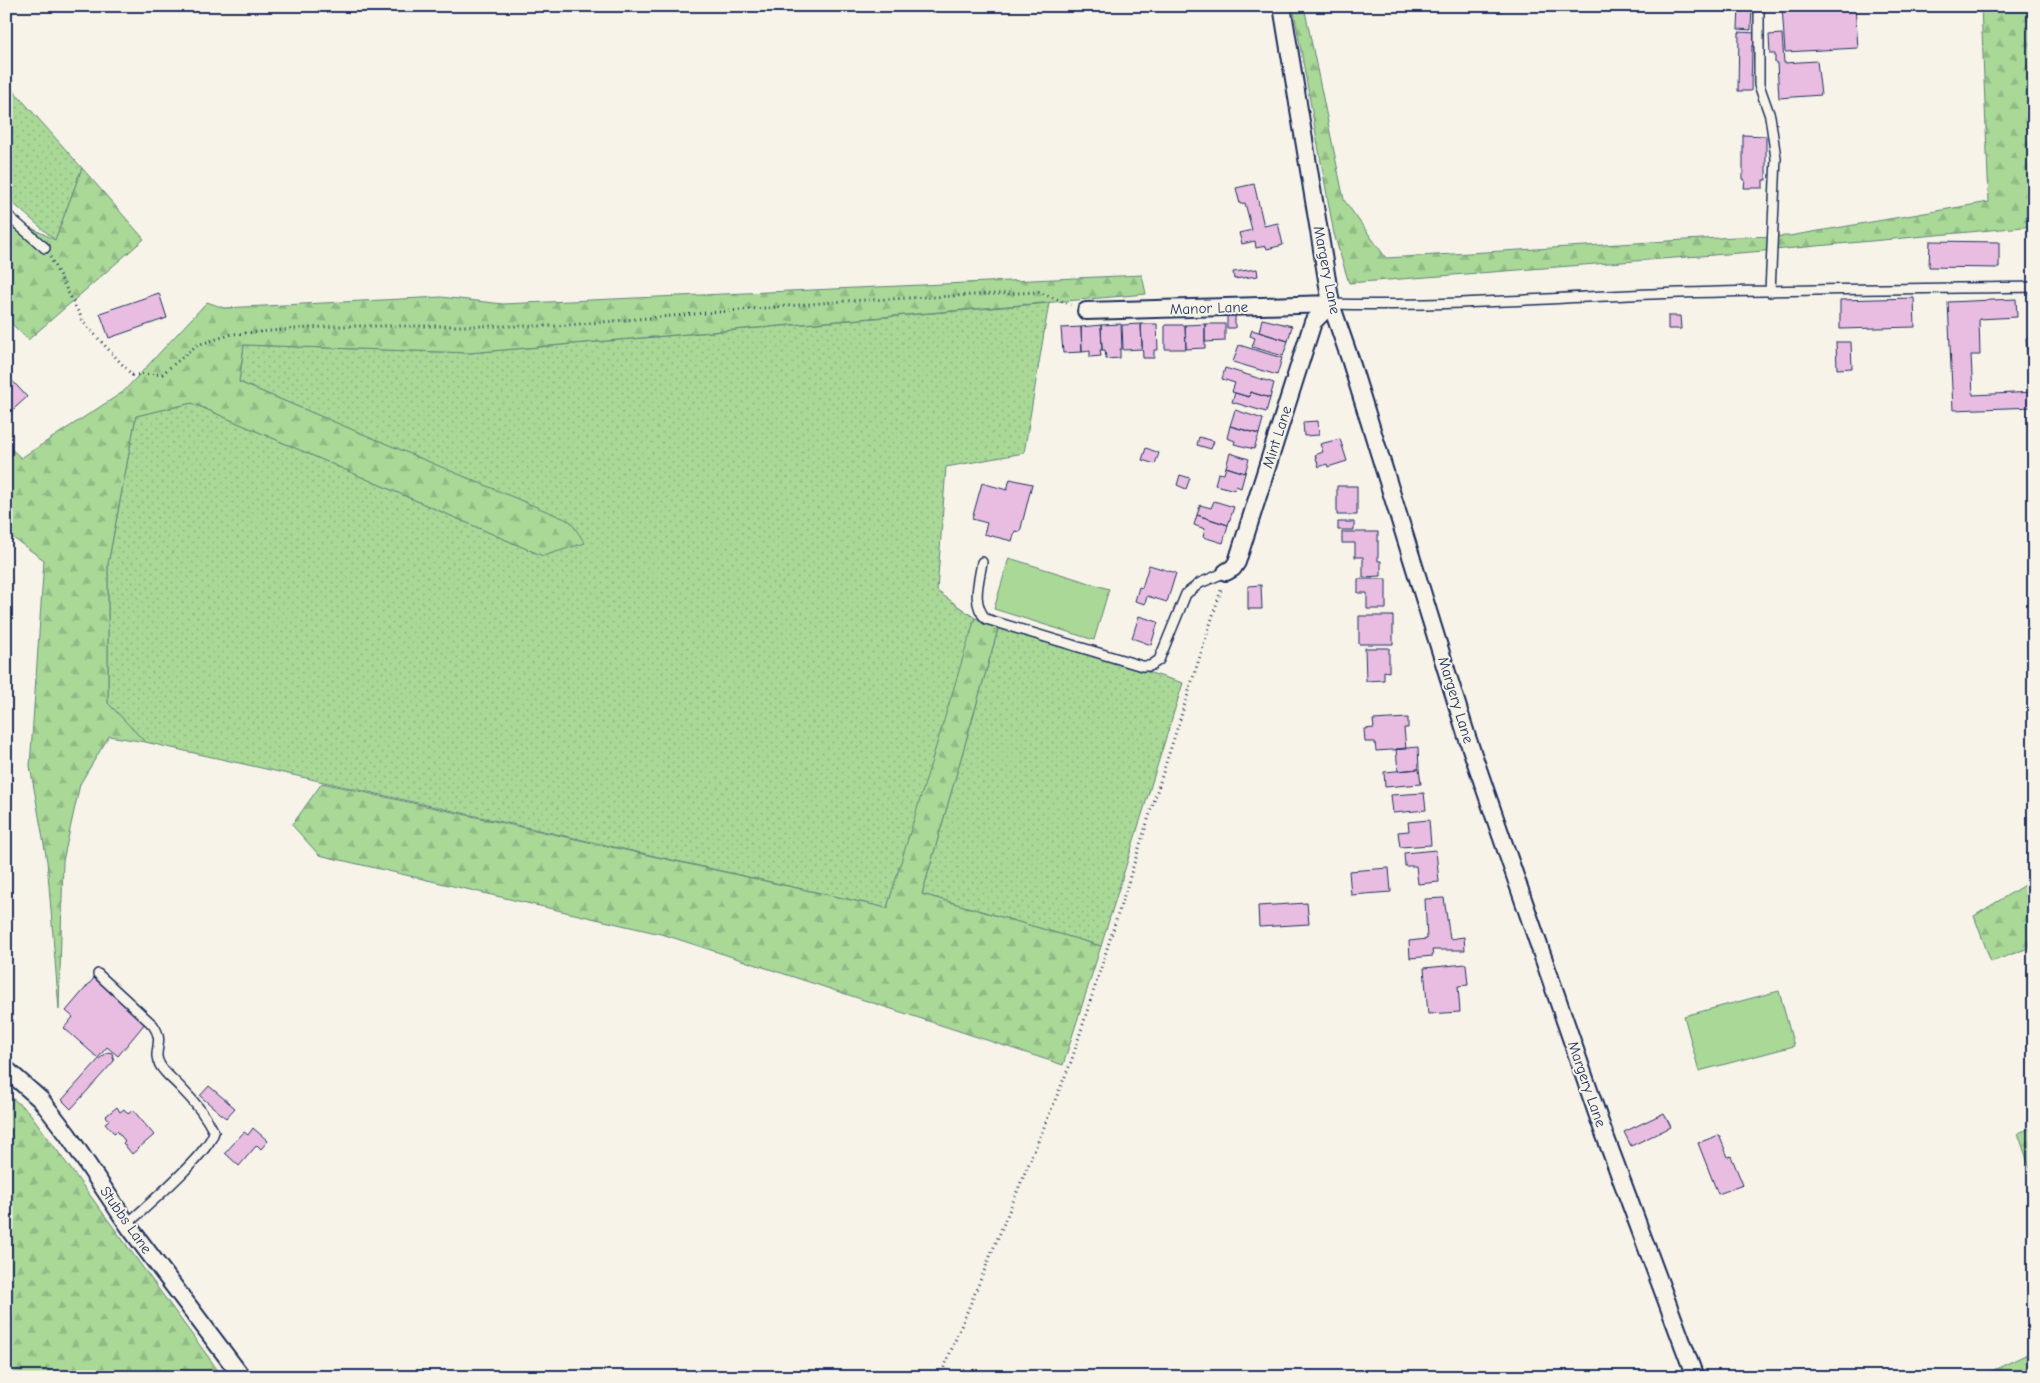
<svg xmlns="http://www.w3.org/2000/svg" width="2040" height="1383" font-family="'Comic Neue',sans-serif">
<defs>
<pattern id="grass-dots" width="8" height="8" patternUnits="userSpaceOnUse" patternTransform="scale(1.25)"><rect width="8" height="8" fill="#a9d897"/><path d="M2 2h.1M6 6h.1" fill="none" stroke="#91ba85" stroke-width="1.8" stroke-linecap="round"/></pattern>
<pattern id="forest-firs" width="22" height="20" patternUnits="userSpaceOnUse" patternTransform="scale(1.25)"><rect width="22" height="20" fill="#a9d897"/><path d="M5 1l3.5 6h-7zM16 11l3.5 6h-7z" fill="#91ba85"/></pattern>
</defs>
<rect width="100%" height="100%" fill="#f7f3e8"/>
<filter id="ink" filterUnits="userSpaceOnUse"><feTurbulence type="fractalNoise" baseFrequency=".02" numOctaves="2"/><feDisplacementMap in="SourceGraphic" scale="10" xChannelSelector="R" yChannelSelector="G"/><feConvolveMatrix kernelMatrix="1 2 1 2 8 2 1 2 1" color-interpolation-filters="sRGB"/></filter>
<g filter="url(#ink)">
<path fill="url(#grass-dots)" stroke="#62847a" d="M6,82L82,168L55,240L6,197Z
M1049,303L1024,453L946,467L937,591L975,618L961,675L887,908L145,742L108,703V564L136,416L192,403L543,556L584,542L569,521L239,382L244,345L469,353Z
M999,626L1183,683L1101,946L922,894Z"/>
<path fill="url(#forest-firs)" stroke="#62847a" d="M1293,6H1304L1344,200L1386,258L1735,237L1789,236L1989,202L1981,6H2034V226L1752,252L1349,283L1334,234Z
M82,168L144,239L28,340L6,318V215L55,240Z
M1142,275L1146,294L469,353L244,345L239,382L570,521L585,543L543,556L192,403L136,416L108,564V703L145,742L109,736L80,784L63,861L59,1010L47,861L30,766L44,560L6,533V444L21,458L123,392L207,302L224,308L441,297L503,304Z
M975,618L999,626L922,894L1101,946L1063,1065L665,935L319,855L292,825L322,783L887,908Z
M2034,879V946L1991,962L1974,916Z
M6,1093L29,1112L223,1377H6Z
M2034,1127V1180L2018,1133Z
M2034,1351V1377H1979Z"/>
<path fill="#a9d897" stroke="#62847a" d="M1009,558L1109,589L1094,640L994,609Z
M1779,991L1794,1046L1699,1071L1684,1016Z"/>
<path fill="#e9bde2" stroke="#1b2f5e" d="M1739,6H1752L1751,30L1738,29Z
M1782,6H1855L1858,48L1785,52Z
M1739,32L1756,33V46H1752L1751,91H1738Z
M1782,34L1784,63L1817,61L1821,95L1779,98L1777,63H1775V54H1770L1769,35Z
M1743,135L1766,136V180H1763V188H1744L1745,180L1743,179Z
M1254,184L1264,226L1278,223L1283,245L1267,249L1266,246L1256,248L1255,241L1242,244L1239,233L1252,230L1245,203L1240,204L1236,188Z
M1930,241L1999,242V268L1929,267Z
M1257,269L1258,276L1234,279L1233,272Z
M159,293L167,318L109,338L100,313Z
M1914,298L1915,327L1840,329V300Z
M2016,299L2017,317L1979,319L1980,355H1971L1973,395L2034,392V407L1953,410L1948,302Z
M1227,314H1235V328H1227Z
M1668,316H1680L1681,329H1668Z
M1262,319L1292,326L1288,341L1259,332Z
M1121,324L1122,349H1120V358L1106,359L1105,350H1102L1101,325Z
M1141,324H1157L1158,350H1154V358H1143Z
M1141,324L1142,349L1123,350L1122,325Z
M1205,324H1225V341L1205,342Z
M1205,324V348L1186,349L1185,325Z
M1101,325L1102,350H1100L1101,356L1090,357V351L1082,352L1081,327Z
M1165,325H1185L1186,349H1165Z
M1081,327L1082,352L1063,353L1061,328Z
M1252,330L1288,341L1283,356L1252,347L1255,338L1250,336Z
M2034,337V354H2027L2026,338Z
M1836,342H1851L1852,368L1837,369Z
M1239,345L1282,358L1277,375L1233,362Z
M1225,368L1274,383L1270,398L1250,392L1249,397L1232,392L1235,383L1222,379Z
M9,377L27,397L6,416V380Z
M1250,392L1270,398L1266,412L1232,402L1235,393L1249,397Z
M1235,410L1263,419L1259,434L1230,426Z
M1318,421L1319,435L1304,436L1303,422Z
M1230,426L1259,434L1254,449L1234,444L1235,441L1227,438Z
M1199,437L1214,441L1211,449L1197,445Z
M1340,439L1347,461L1328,467L1327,464L1319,467L1315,455L1323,452L1320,444Z
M1146,448L1159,453L1155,464L1142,460Z
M1230,453L1249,459L1245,473L1226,467Z
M1226,467L1245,473L1241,488L1236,486L1235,490L1215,485L1218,473L1224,474Z
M1180,475L1190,478L1186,489L1177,485Z
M1010,479L1032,484L1020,532L1015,531L1012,541L984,534L987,523L972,519L982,483L1007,490Z
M1337,486H1357V515H1337Z
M1214,501L1234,507L1228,525L1197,515L1200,505L1211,508Z
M1197,515L1228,525L1223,543L1203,537L1205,529L1194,525Z
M1338,522H1354V530H1338Z
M1342,532H1378V561H1381V576L1363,577V557H1355V543H1342Z
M1149,565L1176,573L1167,602L1147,596L1145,604L1135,601L1139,587L1142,588Z
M1358,579H1386V609H1367V593H1358Z
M1261,585L1262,609H1248V586Z
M1139,616L1158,622L1151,645L1132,638Z
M1359,616H1393V644H1359Z
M1365,648H1389V672L1384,671V680L1366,681Z
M1408,718V728H1404L1406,749L1376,751L1375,742H1365L1364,729L1374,728L1373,720Z
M1418,747L1419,769L1398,771L1396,749Z
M1419,769L1421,784L1385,787L1384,772Z
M1424,793L1426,810L1393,813L1391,795Z
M1429,820L1431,845L1400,847L1398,832L1409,831L1408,822Z
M1436,850L1439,882L1418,884L1416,866H1405L1404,853Z
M1389,868L1391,892L1351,895L1349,871Z
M1444,898L1450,939L1464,937L1465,950H1432L1433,956L1410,958L1409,941L1427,939L1425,899Z
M1307,903L1309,924L1259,927L1258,906Z
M1466,964L1468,985L1458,986L1460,1012L1428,1014L1424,968Z
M94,978L146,1022L118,1056L107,1047L98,1058L64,1028L73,1017L66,1011Z
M108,1052L112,1053L114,1061L71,1109L62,1100L99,1059Z
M209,1086L235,1108L226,1118L200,1096Z
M117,1107L120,1112L124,1109L128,1114L133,1110L154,1135L132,1154L123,1143L125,1141L117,1131L114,1133L105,1123L109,1120L106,1116Z
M1664,1113L1671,1127L1631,1146L1624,1132Z
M253,1128L268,1141L261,1149L257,1145L239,1166L225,1153L244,1132L248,1135Z
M1719,1135L1728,1157L1731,1156L1743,1185L1718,1194L1698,1143Z"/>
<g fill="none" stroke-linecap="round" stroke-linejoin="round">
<defs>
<path id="service" d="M1759,6V85L1770,116L1776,158L1770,292
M6,214L45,248
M1331,304C1438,307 1545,298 1652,294C1779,289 1907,289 2034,287
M982,562C979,582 971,603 986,619L1142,666H1150L1159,660L1186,594L1200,583L1226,572
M98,974L153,1025C166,1043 151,1051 160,1065C165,1074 174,1080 181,1088C194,1101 206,1116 214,1132C209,1153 146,1207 127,1224"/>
<path id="minor" d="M1282,6L1331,304L1350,359L1467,737L1601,1125L1695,1377
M1086,311L1331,304
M1226,572L1233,568L1237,562L1313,322L1331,304
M6,1069L41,1100L68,1135L130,1228L242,1377"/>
</defs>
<use href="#service" stroke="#1b2f5e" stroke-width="12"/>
<use href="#minor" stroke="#1b2f5e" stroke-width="20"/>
<path stroke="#1b2f5e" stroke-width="3" stroke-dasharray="1 4" stroke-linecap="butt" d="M50,257L84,323L132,375L162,374L197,345L233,334L334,326H556L845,301L1039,292L1071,305
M940,1377L1071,1062L1222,587"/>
<use href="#service" stroke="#f7f3e8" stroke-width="9"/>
<use href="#minor" stroke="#f7f3e8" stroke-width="16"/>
</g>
</g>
<g text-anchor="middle" stroke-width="4" stroke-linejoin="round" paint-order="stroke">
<g font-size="15" fill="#1b2f5e" stroke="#f7f3e8">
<text transform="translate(1327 270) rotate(79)" y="5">Margery Lane</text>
<text transform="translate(1209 308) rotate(-2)" y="5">Manor Lane</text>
<text transform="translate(1277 437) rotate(-72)" y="5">Mint Lane</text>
<text transform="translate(1456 700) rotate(73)" y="5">Margery Lane</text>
<text transform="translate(1587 1084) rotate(71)" y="5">Margery Lane</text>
<text transform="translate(126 1220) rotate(55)" y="5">Stubbs Lane</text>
</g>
</g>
<rect width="2040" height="1383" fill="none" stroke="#f7f3e8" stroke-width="25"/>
<rect x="12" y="12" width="2015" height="1358" fill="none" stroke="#1b2f5e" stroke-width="2" filter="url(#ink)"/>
</svg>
